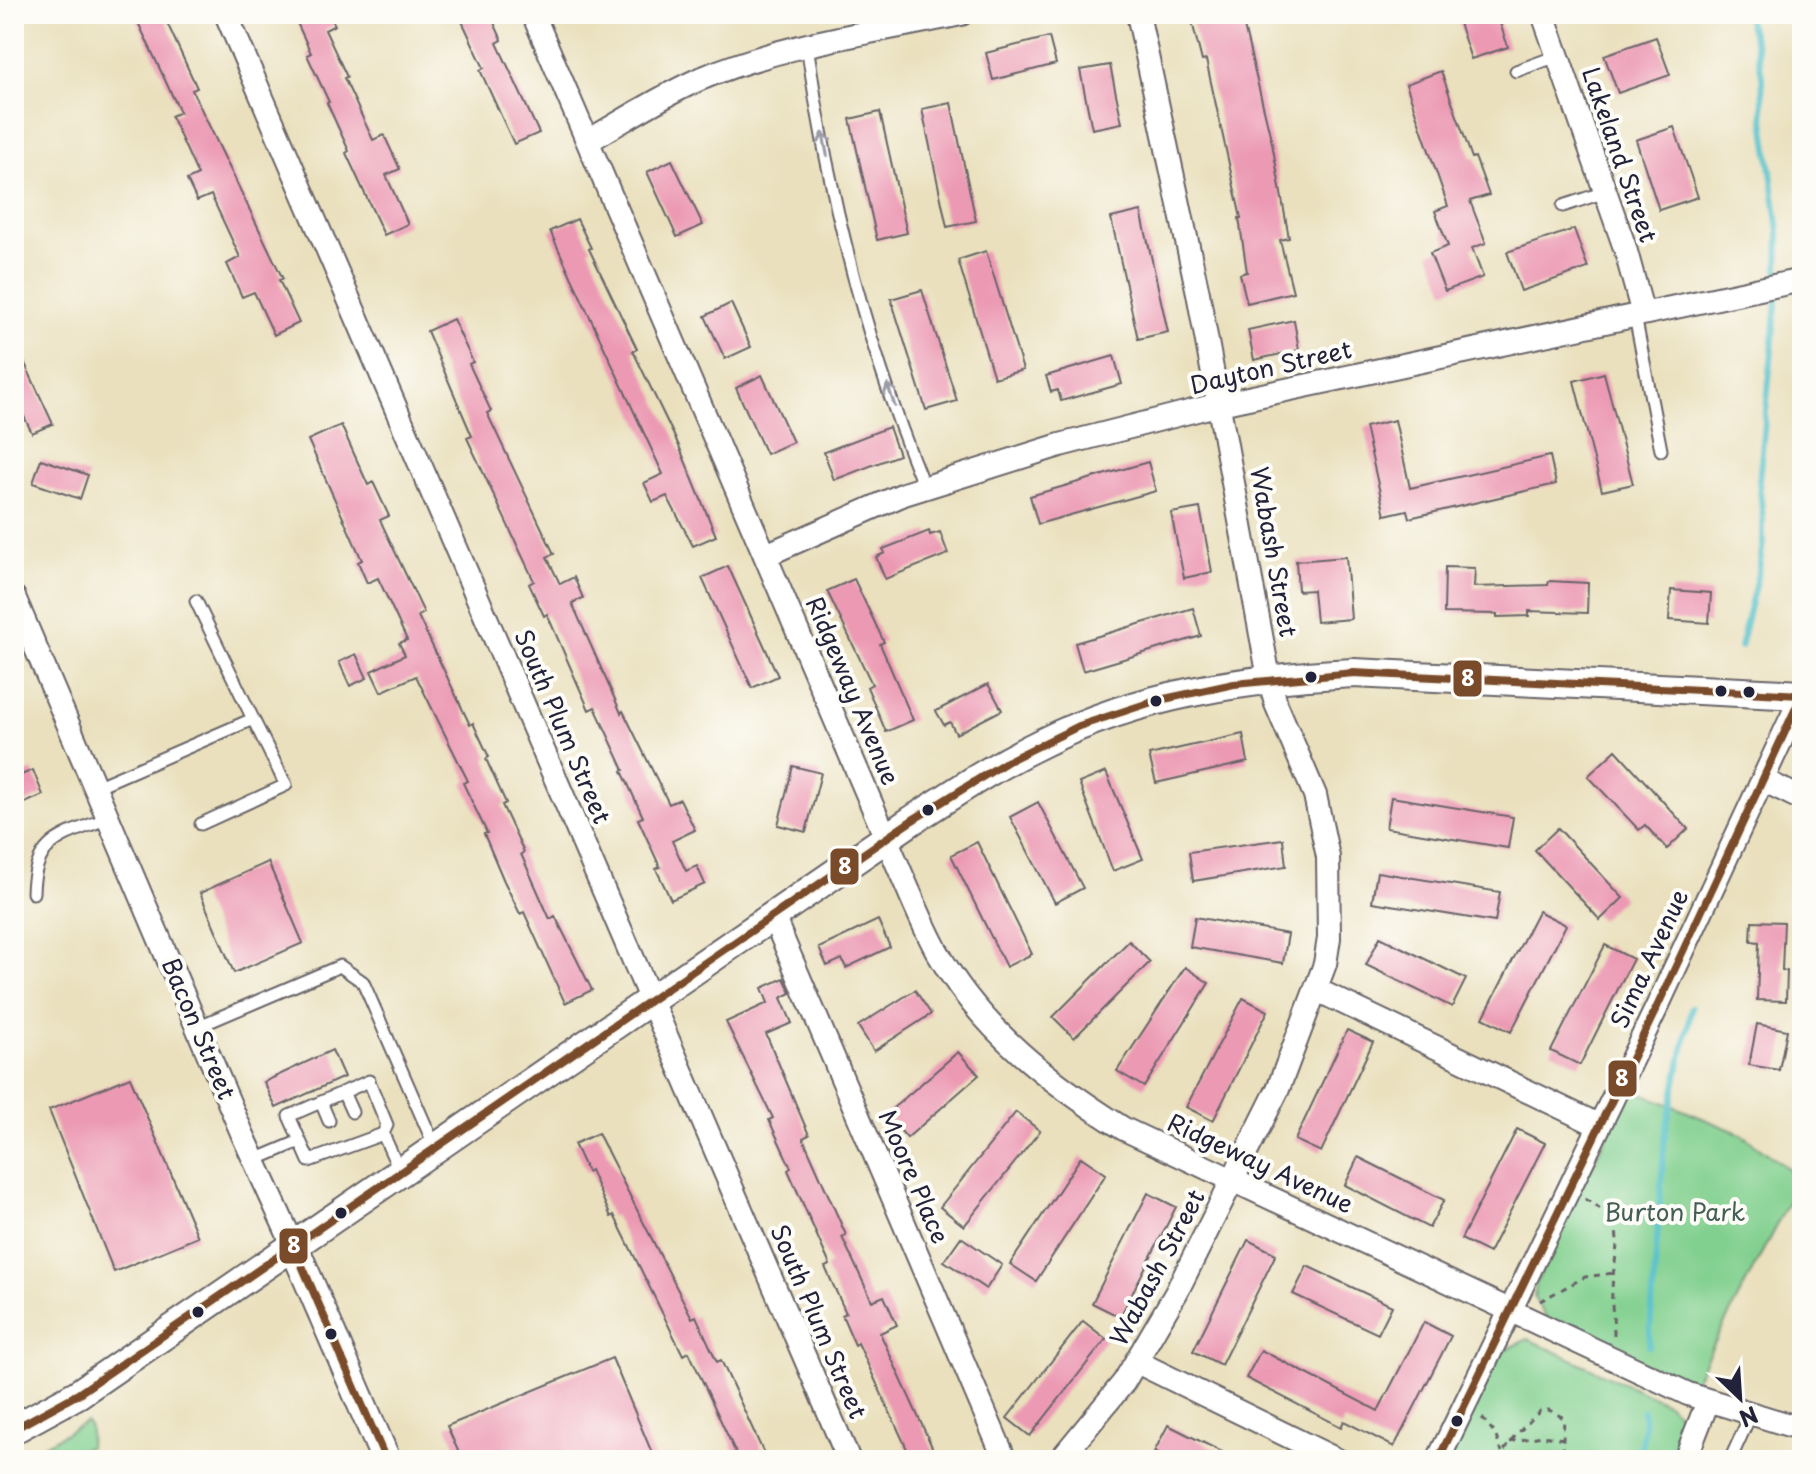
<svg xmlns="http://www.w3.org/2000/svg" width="1816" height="1474" font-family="'Playpen Sans',sans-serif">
<rect width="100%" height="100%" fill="#fdfcf7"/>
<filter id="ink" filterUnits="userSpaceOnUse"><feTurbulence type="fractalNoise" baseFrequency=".0125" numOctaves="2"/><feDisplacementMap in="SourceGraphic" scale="16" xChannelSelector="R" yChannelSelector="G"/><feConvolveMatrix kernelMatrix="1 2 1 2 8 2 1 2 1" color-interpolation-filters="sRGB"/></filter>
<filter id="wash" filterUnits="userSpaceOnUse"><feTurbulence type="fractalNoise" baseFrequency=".006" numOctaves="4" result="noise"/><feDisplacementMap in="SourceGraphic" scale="32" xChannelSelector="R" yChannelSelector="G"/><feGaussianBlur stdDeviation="1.8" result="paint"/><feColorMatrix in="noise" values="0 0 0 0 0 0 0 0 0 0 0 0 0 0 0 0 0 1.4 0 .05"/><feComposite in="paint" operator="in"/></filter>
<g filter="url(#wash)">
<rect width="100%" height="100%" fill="#eae0bd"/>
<path fill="#82d08f" stroke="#527965" stroke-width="2" d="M1629,1088L1741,1134L1801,1178L1692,1386L1547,1319L1534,1298L1536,1284Z
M1528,1339L1669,1404L1681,1418L1679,1437L1669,1460H1449L1502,1351Z
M86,1422L90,1428L89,1447L41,1460H17Z"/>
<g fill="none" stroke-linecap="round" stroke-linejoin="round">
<path stroke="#51bfc8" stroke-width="6" d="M1746,14L1757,49L1762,76L1763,112L1779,232L1778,279
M1740,647L1759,569L1763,543V519L1759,481L1778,290
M1649,1346L1665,1134L1692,1007
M1639,1460L1644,1427L1643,1411"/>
</g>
<g id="blocks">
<path fill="#ec9ab4" d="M145,14H163L197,88L192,90L283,279L279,280L299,323L274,335L254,292L242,297L227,264L240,257L211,195L197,201L187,180L198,175L171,116L180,112L136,18Z
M293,14H329L335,25L325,30L347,77L344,78L373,140L384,135L400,169L386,175L408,224L384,235L346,153L349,151L327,103L329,102L307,55L311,53Z
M472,14H490L502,40L497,43L539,133L514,144L480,70L484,68L461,19Z
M1190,14H1241L1272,143L1289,238L1280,240L1293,292L1247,303L1240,274L1247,272L1239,218H1241L1206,60L1202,61Z
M1456,14H1497L1508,47L1471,59Z
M1049,37L1056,64L993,80L986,53Z
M1656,37L1670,75L1618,93L1604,55Z
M1110,65L1122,123L1092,129L1080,70Z
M1441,71L1472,158L1475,157L1489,195L1470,201L1486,243L1472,248L1483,277L1445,291L1430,253L1448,246L1435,211L1448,206L1406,84Z
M951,103L976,221L947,227L922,109Z
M880,112L907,233L877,240L850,119Z
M1674,127L1698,197L1659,210L1636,140Z
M672,160L703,225L677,237L647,172Z
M1141,211L1168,332L1138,339L1111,218Z
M577,219L591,248L589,249L637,349L633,351L679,446L716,536L693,546L667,496L653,502L644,483L663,474L550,231Z
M1574,229L1588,268L1521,291L1507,252Z
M986,251L1023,370L994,378L958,260Z
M922,290L957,401L926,410L891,299Z
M731,303L751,347L725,359L705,316Z
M453,319L473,362L469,364L491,411L487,413L554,554L547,557L560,584L574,577L583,598L572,603L621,713L623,711L669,804L680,799L695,830L672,841L686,871L697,866L705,884L671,900L656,869L660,867L638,819L643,817L622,771L624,770L595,707L589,710L547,614L544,616L529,584L534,581L467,438L472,436L427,331Z
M1294,320L1299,350L1254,360L1248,330Z
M14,340L53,424L32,433L14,396Z
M1114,356L1122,384L1061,401L1058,390L1051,392L1046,376Z
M1604,373L1633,484L1602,491L1574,381Z
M762,375L793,442L766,454L736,388Z
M1395,420L1410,488L1550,456L1556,484L1409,518L1407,510L1385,515L1365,427Z
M341,425L368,485L373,482L389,516L380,520L424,613L418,616L470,725L473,723L489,757L486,759L506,803L502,805L524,852L521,854L550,919L555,916L592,990L565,1003L524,912L520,914L504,881L484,834L487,833L463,783L468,781L416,676L381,692L371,671L405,655L399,643L407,640L378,578L367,583L358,562L362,560L308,440Z
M889,427L899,455L834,480L824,452Z
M41,459L88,475L80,499L33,483Z
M1148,462L1156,491L1038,524L1030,496Z
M1200,508L1212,572L1184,578L1171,513Z
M929,531L930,535L940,532L948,554L885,579L876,557L885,553L883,549Z
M1346,557L1351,619L1316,622L1313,590L1298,591L1296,561Z
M728,566L778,676L752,688L702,578Z
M1445,567L1475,568L1474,587L1548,585L1549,581L1588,583L1587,613L1529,611V616L1497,617V614L1444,613Z
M854,579L884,642L880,644L913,720L886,732L867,687L872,684L827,591Z
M1671,590L1711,593L1709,623L1669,620Z
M1193,608L1201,636L1083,671L1075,643Z
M356,654L367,678L350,686L339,662Z
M988,684L1002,710L956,734L950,722L944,725L936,711Z
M1243,734L1248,762L1156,783L1149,755Z
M1616,750L1688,829L1667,849L1645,825L1639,830L1588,776Z
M793,766L821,773L806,832L778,825Z
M33,770L43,795L14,808V778Z
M1106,772L1143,859L1113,871L1079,783Z
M1391,797L1513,817L1508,848L1386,828Z
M1038,802L1083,888L1055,903L1010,817Z
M1558,828L1623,898L1600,920L1535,850Z
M1283,839L1286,866L1193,881L1189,852Z
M977,842L1032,954L1006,967L951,855Z
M268,862L303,943L234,973L200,893Z
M1377,872L1500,892L1495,922L1372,902Z
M1538,911L1566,925L1511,1032L1483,1018Z
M1195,917L1288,934L1283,963L1190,947Z
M878,920L890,947L846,968L842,959L827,966L819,948Z
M1752,921L1784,922L1782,970L1787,971L1786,1001L1757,1000L1759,942L1751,941Z
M1380,937L1466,979L1452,1007L1366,965Z
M1129,941L1150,962L1074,1038L1053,1017Z
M1605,945L1633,959L1580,1065L1551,1051Z
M1185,967L1209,983L1144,1087L1117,1071Z
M784,978L791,993L781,998L792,1023L766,1034L809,1135L803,1138L846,1235L842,1237L872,1301L884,1296L897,1325L880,1333L938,1460H912L858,1343L855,1345L842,1315L846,1313L825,1267L830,1265L788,1170L791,1168L769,1120L773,1118L726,1022L768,1003L762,988Z
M915,990L931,1014L874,1051L858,1026Z
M1243,998L1268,1011L1213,1121L1186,1107Z
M1757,1024L1787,1030L1779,1070L1749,1065Z
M1347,1030L1373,1042L1321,1152L1295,1140Z
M332,1050L344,1077L276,1108L264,1082Z
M958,1052L979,1075L907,1138L886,1114Z
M130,1077L198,1237L114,1272L49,1110Z
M1016,1112L1040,1131L964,1226L940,1207Z
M1517,1129L1545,1143L1489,1253L1461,1239Z
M598,1133L692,1318L696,1316L717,1362L721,1360L767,1460H739L689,1352L683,1355L614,1215L611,1217L590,1170L587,1172L574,1144Z
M1081,1157L1106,1174L1036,1281L1010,1264Z
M1358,1157L1444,1200L1429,1228L1345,1185Z
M1148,1193L1176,1207L1120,1317L1092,1303Z
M961,1237L1002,1265L986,1289L944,1261Z
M1248,1240L1276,1254L1221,1365L1193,1351Z
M1307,1266L1392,1306L1378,1334L1293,1294Z
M1083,1321L1106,1339L1030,1436L1007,1418Z
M1424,1322L1451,1336L1394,1447L1344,1421L1341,1427L1246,1378L1261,1350L1378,1411Z
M612,1358L655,1460H462L447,1426Z
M1168,1425L1238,1460H1171L1154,1452Z"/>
</g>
</g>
<g filter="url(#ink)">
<use href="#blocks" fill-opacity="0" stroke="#686468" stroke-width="2"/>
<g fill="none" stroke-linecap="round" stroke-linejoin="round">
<defs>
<path id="service" d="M807,45C828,196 867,346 924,487
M1516,71L1557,56
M1563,206L1605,192
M1635,316L1661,450
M196,601L253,719
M96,787L253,719L286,785L201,824
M33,893C34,838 64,836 108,818
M197,1027L340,966L363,982L435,1147
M343,1092L352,1112
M321,1102L329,1121
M383,1134L309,1161L289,1116L369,1081L387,1125L383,1134L400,1172
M255,1160L300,1141
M1730,1460L1751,1414"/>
<path id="minor" d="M226,14L849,1460
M533,14L904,880C915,905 925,930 938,953C982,1031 1051,1083 1124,1129L1688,1394L1802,1429
M1543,14L1625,248L1643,314
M588,141C625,120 661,96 700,79C783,44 874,32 961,14
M766,555L904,494L1060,445L1220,404L1802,280
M14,597L242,1133L294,1247
M1763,780L1802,799
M772,914L1005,1460
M1317,990L1598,1125
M1137,1362L1337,1460
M1060,1460L1124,1382L1176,1293L1278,1089L1325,964L1329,938L1328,857L1315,795L1276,704L1269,678L1198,293L1138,14
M1438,1460L1656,1009L1802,695
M1685,1460L1708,1401"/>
<path id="tertiary" d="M294,1247L386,1460
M14,1429L78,1394L911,821C954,793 996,765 1042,743C1139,694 1248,678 1354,673L1802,695"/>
</defs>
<use href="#service" stroke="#686468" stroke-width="15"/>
<use href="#minor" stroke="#686468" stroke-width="26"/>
<use href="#tertiary" stroke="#686468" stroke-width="32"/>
<path stroke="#686468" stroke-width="3" stroke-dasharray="6 6" stroke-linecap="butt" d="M1585,1199C1633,1225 1613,1248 1612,1291C1611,1305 1614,1320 1614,1335
M1540,1301L1585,1277L1614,1273
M1482,1418L1494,1432L1502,1452
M1510,1442L1542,1436L1564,1439
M1497,1460L1516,1435L1540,1411L1549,1410L1564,1418L1562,1460"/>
<use href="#service" stroke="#fff" stroke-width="11"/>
<use href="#minor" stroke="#fff" stroke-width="22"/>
<use href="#tertiary" stroke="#fff" stroke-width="28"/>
<defs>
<path id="bus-1" d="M294,1247L386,1460
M14,1429L78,1394L911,821L1008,761L1079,726L1155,701L1234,684L1354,673L1802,695
M1438,1460L1656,1009L1802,695"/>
</defs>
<use href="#bus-1" stroke="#fdfcf7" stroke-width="14"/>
<use href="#bus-1" stroke="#7a4b2a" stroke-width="8"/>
</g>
<defs><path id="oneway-shaft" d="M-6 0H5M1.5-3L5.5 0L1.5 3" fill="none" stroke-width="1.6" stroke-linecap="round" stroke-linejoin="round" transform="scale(2)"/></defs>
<g stroke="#9c9ca7">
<use href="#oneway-shaft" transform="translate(825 144) rotate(-101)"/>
<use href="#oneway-shaft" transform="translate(891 395) rotate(-109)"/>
</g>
</g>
<g fill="#22223b" stroke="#fdfcf7" stroke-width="3">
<circle cx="1311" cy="677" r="7"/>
<circle cx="1721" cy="691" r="7"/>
<circle cx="1749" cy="692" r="7"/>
<circle cx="1156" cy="701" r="7"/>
<circle cx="928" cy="810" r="7"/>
<circle cx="341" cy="1213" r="7"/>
<circle cx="198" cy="1312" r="7"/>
<circle cx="331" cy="1334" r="7"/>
<circle cx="1457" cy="1421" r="7"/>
</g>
<g text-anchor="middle" stroke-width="8" stroke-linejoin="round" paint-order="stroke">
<g font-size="24" fill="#22223b" stroke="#fdfcf7">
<text transform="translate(1619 155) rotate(71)" y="8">Lakeland Street</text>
<text transform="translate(1271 368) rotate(-13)" y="8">Dayton Street</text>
<text transform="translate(1273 552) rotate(80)" y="8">Wabash Street</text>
<text transform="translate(852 691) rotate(67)" y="8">Ridgeway Avenue</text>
<text transform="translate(562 727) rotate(67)" y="8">South Plum Street</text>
<text transform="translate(1650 959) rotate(-65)" y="8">Sima Avenue</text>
<text transform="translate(198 1029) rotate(67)" y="8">Bacon Street</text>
<text transform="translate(1260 1164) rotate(25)" y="8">Ridgeway Avenue</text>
<text transform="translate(913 1177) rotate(67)" y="8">Moore Place</text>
<text transform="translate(1158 1268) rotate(-62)" y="8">Wabash Street</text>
<text transform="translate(818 1322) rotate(67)" y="8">South Plum Street</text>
</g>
<g font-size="24" fill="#445f58" stroke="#fdfcf7">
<text x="1675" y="1221">Burton Park</text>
</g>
</g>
<g stroke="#fdfcf7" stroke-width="3">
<rect x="1452" y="659" width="31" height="39" rx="8" fill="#7a4b2a"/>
<rect x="829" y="847" width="31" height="39" rx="8" fill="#7a4b2a"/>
<rect x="1607" y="1059" width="31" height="39" rx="8" fill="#7a4b2a"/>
<rect x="278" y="1227" width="31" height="38" rx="8" fill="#7a4b2a"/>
</g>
<g font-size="22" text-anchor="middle" font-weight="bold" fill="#fff">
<text x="1468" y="686">8</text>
<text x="845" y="874">8</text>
<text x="1622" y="1086">8</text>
<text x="294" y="1253">8</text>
</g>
<rect width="1816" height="1474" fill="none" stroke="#fdfcf7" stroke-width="48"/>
<g transform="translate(1740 1398) rotate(155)" stroke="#fdfcf7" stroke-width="6" paint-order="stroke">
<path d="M0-6L14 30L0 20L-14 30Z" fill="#22223b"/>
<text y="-12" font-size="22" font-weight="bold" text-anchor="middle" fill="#22223b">N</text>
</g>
</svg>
